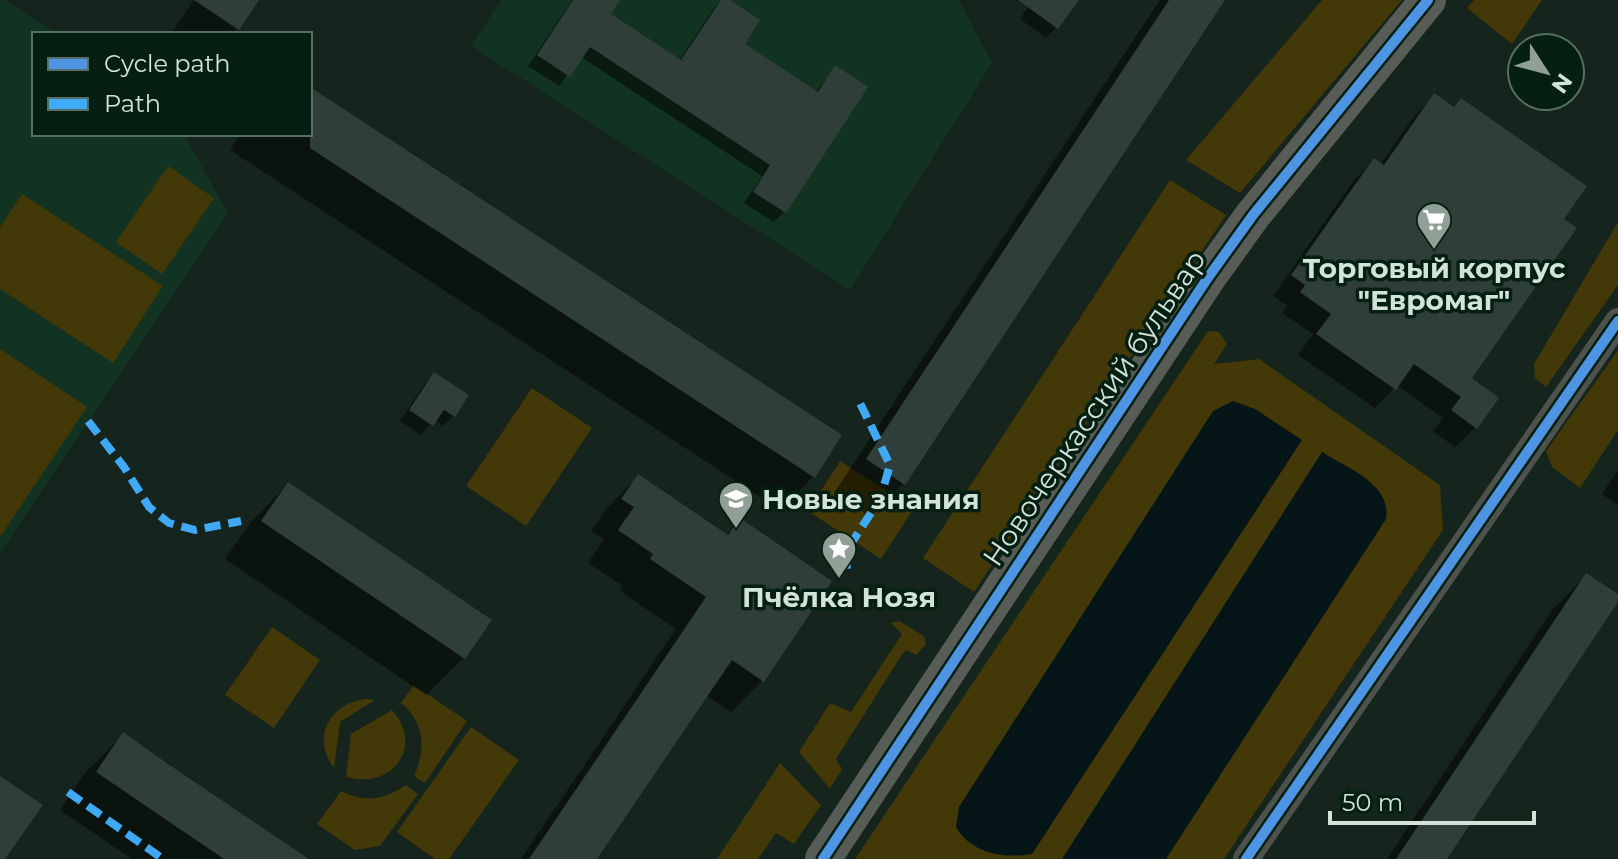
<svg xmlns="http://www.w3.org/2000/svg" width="1618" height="859" font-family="Montserrat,sans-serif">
<rect width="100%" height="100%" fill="#15241c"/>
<path fill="#123321" d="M0,0H5L57,34H34V134H184L228,213L0,553Z
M501,0H959L992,63L850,290L471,46Z"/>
<path fill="#423808" d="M1322,0H1402L1240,193L1186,160Z
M1474,0H1542L1512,44L1467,8Z
M168,166L214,198L162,274L116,242Z
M1170,180L1226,215L974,592L923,558Z
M22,194L163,286L113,363L0,289V227Z
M1618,222V285L1546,387L1535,378L1534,364Z
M1208,331L1219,332L1227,344L1214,364L1259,359L1440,485L1443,530L1224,859H855Z
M0,349L87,407L0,537Z
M1618,350V430L1580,488L1552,467L1546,451Z
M532,388L592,428L526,526L466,486Z
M840,461L914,508L881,559L808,511Z
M899,621L924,636L926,644L916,655L907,650L903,653L836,759L842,769L830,789L799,752L830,703L851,712L902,634L891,623Z
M272,627L320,660L274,728L225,695Z
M414,685L467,721L425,783L414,776C426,749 425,723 401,703Z
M367,699L375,700L340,722L334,768C310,737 331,702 367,699Z
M392,710C425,747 392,790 346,777L351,734Z
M471,727L519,760L449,859H435L397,832Z
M780,763L821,805L794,844L776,833L758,859H717Z
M406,785L418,794L380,846L355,850L317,824L341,791C365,803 384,800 406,785Z"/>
<path fill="#061518" d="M1233,401L1255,409L1302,440L1032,854C1003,859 971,853 956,827L959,807L1213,411Z
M1322,452C1347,468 1392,484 1386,519L1166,859H1062Z"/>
<path fill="#0007" d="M194,0H256L232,34H171Z
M572,0H618L608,15L679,61L714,8L722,0H727L742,44L815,93L835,68L866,88L784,212L774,222L744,203L762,176L581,57L559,86L528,66Z
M1033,0H1069L1056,28L1046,38L1020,19Z
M1160,0H1222L903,484L870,517L834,493Z
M310,90L813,477L780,510L230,150L240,134H310Z
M1435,96L1561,219L1469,379L1496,399L1475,428L1455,447L1433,431L1443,418L1397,385L1375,408L1298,355L1313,334L1282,313L1287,305L1273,296L1354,180L1374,161L1380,165L1415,115Z
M435,375L453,416L443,426L434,420L421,435L400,421L424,385Z
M1618,470V505L1602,494Z
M638,477L725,536L740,521L830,581L762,681L731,712L706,695L595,859H521L676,629L620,591L623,586L588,563L604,539L591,531L607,508Z
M288,484L463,658L426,695L225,559L251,522Z
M1586,576L1618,598L1444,859H1387L1553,609Z
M123,735L305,859H132L60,810L85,773Z"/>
<path fill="#303e3a" d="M194,0H259L239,30Z
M573,0H620L611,14L681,60L721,0H730L760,20L745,44L818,92L835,65L868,87L786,213L753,192L770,165L590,47L570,77L537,55Z
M1018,0H1079L1058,29Z
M1169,0H1225L905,485L866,459Z
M310,87L842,435L815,478L310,148Z
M1434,93L1454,107L1461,98L1587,186L1564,219L1577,228L1472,378L1499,398L1477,429L1451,410L1461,397L1414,364L1396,390L1316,334L1331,314L1300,292L1305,285L1291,275L1374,158L1384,165Z
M434,372L469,395L455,417L444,410L433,426L409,410Z
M638,474L728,535L740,518L832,581L764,682L732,660L597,859H529L706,597L650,559L653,554L618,530L634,507L621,499Z
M288,482L492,620L465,659L261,521Z
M1586,573L1618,594V602L1447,859H1396Z
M123,732L168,764L309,859H224L96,772Z
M0,776L43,805L5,859H0Z"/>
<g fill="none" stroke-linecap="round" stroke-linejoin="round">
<path stroke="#4e524d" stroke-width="26" d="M1246,859L1618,321"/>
<path stroke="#585c57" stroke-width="36" d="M823,859L1207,279L1253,215L1428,0"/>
<path stroke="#3fa9f5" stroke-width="8" stroke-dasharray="16 8" stroke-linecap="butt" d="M88,421L124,467L149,507L169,523L195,530L241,521
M847,569L845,553L880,499L890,465L859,401
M68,792L163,859"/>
<defs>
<path id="cycleway" d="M823,859L1207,279L1253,215L1428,0
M1246,859L1618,321"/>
</defs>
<use href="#cycleway" stroke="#052012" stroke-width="15"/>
<use href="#cycleway" stroke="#4d94e3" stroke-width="10"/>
</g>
<defs>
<symbol id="supermarket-pin" viewBox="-11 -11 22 30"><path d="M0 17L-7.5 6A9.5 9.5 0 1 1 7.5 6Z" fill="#90a097" stroke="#052012"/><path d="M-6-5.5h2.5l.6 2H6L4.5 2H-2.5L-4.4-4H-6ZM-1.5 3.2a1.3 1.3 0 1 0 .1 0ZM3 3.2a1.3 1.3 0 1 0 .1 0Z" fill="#fff"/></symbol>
<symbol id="university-pin" viewBox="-11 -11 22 30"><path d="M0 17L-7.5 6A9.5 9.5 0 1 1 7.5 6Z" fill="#90a097" stroke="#052012"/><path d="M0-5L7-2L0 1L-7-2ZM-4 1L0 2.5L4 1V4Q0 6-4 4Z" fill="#fff"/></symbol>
<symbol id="sight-pin" viewBox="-11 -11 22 30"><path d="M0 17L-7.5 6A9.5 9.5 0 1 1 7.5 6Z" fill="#90a097" stroke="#052012"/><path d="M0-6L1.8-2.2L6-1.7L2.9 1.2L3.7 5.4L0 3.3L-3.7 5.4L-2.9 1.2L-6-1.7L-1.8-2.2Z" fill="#fff"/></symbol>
</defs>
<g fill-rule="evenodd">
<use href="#supermarket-pin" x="1414" y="200" width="40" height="54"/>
<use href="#university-pin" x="716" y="479" width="40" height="54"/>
<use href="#sight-pin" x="819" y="529" width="40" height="54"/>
</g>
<g text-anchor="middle" stroke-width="7" stroke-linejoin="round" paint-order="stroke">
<g font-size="28" font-weight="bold" fill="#d3e3d9" stroke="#052012">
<text x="1434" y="278">Торговый корпус<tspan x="1434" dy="32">"Евромаг"</tspan></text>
<text x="762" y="509" text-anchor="start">Новые знания</text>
<text x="839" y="607">Пчёлка Нозя</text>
</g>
<g font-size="28" fill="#d3e3d9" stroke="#052012">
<text transform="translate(1094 408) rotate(-56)" y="10">Новочеркасский бульвар</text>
</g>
</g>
<rect x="32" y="32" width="280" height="104" fill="#052012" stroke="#576e62" stroke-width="2"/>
<rect x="48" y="58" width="40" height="12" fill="#4d94e3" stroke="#576e62" stroke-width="2"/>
<text x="104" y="72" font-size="24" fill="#d3e3d9">Cycle path</text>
<rect x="48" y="98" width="40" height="12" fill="#3fa9f5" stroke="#576e62" stroke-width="2"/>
<text x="104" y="112" font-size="24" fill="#d3e3d9">Path</text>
<g transform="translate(1546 72) rotate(126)"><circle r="38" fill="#052012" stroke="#576e62" stroke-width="2"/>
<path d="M0-6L14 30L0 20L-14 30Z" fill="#90a097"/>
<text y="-12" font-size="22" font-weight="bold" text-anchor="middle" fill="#d3e3d9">N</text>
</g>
<path d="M1330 811v12h204v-12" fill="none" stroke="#d3e3d9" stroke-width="4"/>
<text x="1342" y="811" font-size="24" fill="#d3e3d9" stroke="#052012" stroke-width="6" paint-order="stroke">50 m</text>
</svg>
